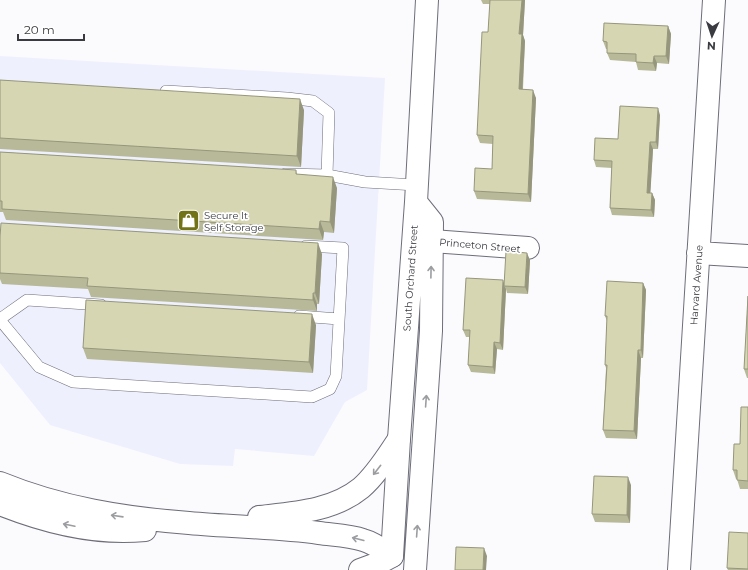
<svg xmlns="http://www.w3.org/2000/svg" width="748" height="570" font-family="Montserrat,sans-serif">
<rect width="100%" height="100%" fill="#fbfbfe"/>
<path fill="#eef0fd" d="M0,56L385,78L367,390L345,402L314,456L235,449L233,466L180,464L50,425L0,363Z"/>
<g fill="none" stroke-linecap="round" stroke-linejoin="round">
<defs>
<path id="service" d="M166,91L287,98L313,101L329,113L327,175
M285,174L327,175L365,182L416,185
M299,316L339,319
M0,319L27,300L101,305
M0,320L39,367L73,382L312,397L330,389L336,376L343,248L306,246"/>
<path id="minor" d="M432,241L528,248
M698,253L748,256
M679,570L714,0"/>
<path id="secondary" d="M392,556L399,439L416,202L427,0
M415,570L431,331L432,222L416,202"/>
<path id="motorway" d="M0,483C61,508 124,518 189,523C232,527 275,527 319,533C333,535 349,535 363,540C374,543 383,550 392,556L379,563L360,570
M0,504C45,522 96,535 145,530
M259,517C294,513 333,511 361,488C377,474 388,455 399,439"/>
</defs>
<use href="#service" stroke="#6d6e7a" stroke-width="12"/>
<use href="#minor" stroke="#6d6e7a" stroke-width="24"/>
<use href="#secondary" stroke="#6d6e7a" stroke-width="24"/>
<use href="#motorway" stroke="#6d6e7a" stroke-width="24"/>
<use href="#service" stroke="#fff" stroke-width="11"/>
<use href="#minor" stroke="#fff" stroke-width="22"/>
<use href="#secondary" stroke="#fff" stroke-width="22"/>
<use href="#motorway" stroke="#fff" stroke-width="22"/>
</g>
<path fill="#b8b999" d="M481,0H525L523,35L525,41L523,89L536,98L531,202L477,199L474,191L492,169L493,144L480,143L477,135L488,32L490,4H483Z
M668,26L671,34L669,64L657,63L656,71L638,70L636,62L610,60L607,53V49H606L603,41Z
M0,80L304,110L301,167L0,149Z
M660,115L658,149H653L650,193H652L655,200L654,217L612,215L610,208L612,168L596,167L594,160L618,139Z
M0,152L296,170L297,174L337,188L334,233L324,232L323,240L6,220L3,212H0Z
M0,237L322,254L319,304H317V311L91,297L88,289L2,284L0,279Z
M530,260L528,294L507,293L506,289L503,350L497,349L495,374L471,372L468,365L470,337H466L463,330L505,283Z
M643,283L646,290L643,358H641L637,439L606,438L603,430L606,368L605,365L607,321L605,316Z
M748,296V378H747L744,369Z
M316,325L313,373L87,359L83,348Z
M748,407V489H740L737,479H736L733,470L740,444Z
M631,485L630,523L595,522L592,514Z
M748,533V570H728L727,568Z"/>
<path fill="#96967d" d="M522,0H525L523,35L525,41L522,97L519,89V34Z
M668,26L671,34L669,64L666,56Z
M654,56L657,63L656,71L653,63Z
M533,90L536,98L531,202L528,194Z
M300,99L304,110L301,167L297,156Z
M658,108L660,115L658,149L656,142Z
M650,142L653,149L650,200L647,193Z
M333,177L337,188L334,233L330,222Z
M652,193L655,200L654,217L651,210Z
M320,221L324,232L323,240L319,229Z
M318,243L322,254L319,304L315,293Z
M527,253L530,260L528,294L525,287Z
M503,280L505,286H504L506,289L503,350L500,343Z
M643,283L646,290L643,358L641,350Z
M313,293L317,304V311L313,300Z
M312,314L316,325L313,373L309,362Z
M494,342L497,349L495,374L493,367Z
M638,350L641,358L637,439L634,431Z
M628,477L631,485L630,523L627,515Z
M484,548L487,556L486,570H483Z"/>
<path fill="#d6d7b2" stroke="#96967d" d="M490,0H522L519,34H522L519,89L533,90L528,194L474,191L475,168L492,169L493,136L477,135L482,32H488Z
M604,23L668,26L666,56H654L653,63L636,62V54L607,53V42L603,41Z
M0,80L300,99L297,156L0,138Z
M620,106L658,108L656,142H650L647,193H652L651,210L610,208L612,161L594,160L595,138L618,139Z
M0,152L296,170V174L333,177L330,222L320,221L319,229L2,209V201H0Z
M1,223L318,243L315,293H313V300L87,286L88,278L0,273V237Z
M506,251L527,253L525,287L504,286Z
M466,278L503,280L500,343L494,342L493,367L468,365L470,330H463Z
M607,281L643,283L641,350H638L634,431L603,430L607,365H605L607,316H605Z
M748,296V369H744Z
M86,300L312,314L309,362L83,348Z
M741,407H748V481L737,480V470H733L734,444H740Z
M594,476L628,477L627,515L592,514Z
M729,532L748,533V569L727,568Z
M456,547L484,548L483,570H455Z"/>
<defs><path id="oneway-shaft" d="M-6 0H5M1.5-3L5.5 0L1.5 3" fill="none" stroke-width="1.6" stroke-linecap="round" stroke-linejoin="round"/></defs>
<g stroke="#9c9da0">
<use href="#oneway-shaft" transform="translate(431 272) rotate(-89)"/>
<use href="#oneway-shaft" transform="translate(426 401) rotate(-86)"/>
<use href="#oneway-shaft" transform="translate(377 470) rotate(128)"/>
<use href="#oneway-shaft" transform="translate(117 516) rotate(-172)"/>
<use href="#oneway-shaft" transform="translate(69 525) rotate(-168)"/>
<use href="#oneway-shaft" transform="translate(417 531) rotate(-86)"/>
<use href="#oneway-shaft" transform="translate(358 539) rotate(-166)"/>
</g>
<defs>
<symbol id="shop-square" viewBox="-11 -11 22 22"><rect x="-9" y="-9" width="18" height="18" rx="4" fill="#727216" stroke="#fff"/><path d="M-5-2.5h2.3a2.7 3.5 0 0 1 5.4 0H5L5.5 6h-11ZM-1.5-2.5h3a1.5 2.3 0 0 0-3 0Z" fill="#fff"/></symbol>
</defs>
<g fill-rule="evenodd">
<use href="#shop-square" x="176" y="208" width="25" height="25"/>
</g>
<g text-anchor="middle" stroke-width="3.5" stroke-linejoin="round" paint-order="stroke">
<g font-size="10" fill="#3a3b40" stroke="#fff" text-anchor="start">
<text x="204" y="219">Secure It<tspan x="204" dy="12">Self Storage</tspan></text>
</g>
<g font-size="10" fill="#3a3b40" stroke="#fff">
<text transform="translate(480 245) rotate(5)" y="4">Princeton Street</text>
<text transform="translate(410 278) rotate(-86)" y="4">South Orchard Street</text>
<text transform="translate(696 285) rotate(-86)" y="4">Harvard Avenue</text>
</g>
</g>
<g transform="translate(712 36) rotate(183)" stroke="#ffffff" stroke-width="3" paint-order="stroke">
<path d="M0-3L7 15L0 10L-7 15Z" fill="#3a3b40"/>
<text y="-6" font-size="11" font-weight="bold" text-anchor="middle" fill="#3a3b40">N</text>
</g>
<path d="M18 34v6h66v-6" fill="none" stroke="#3a3b40" stroke-width="2"/>
<text x="24" y="34" font-size="12" fill="#3a3b40" stroke="#ffffff" stroke-width="3" paint-order="stroke">20 m</text>
</svg>
